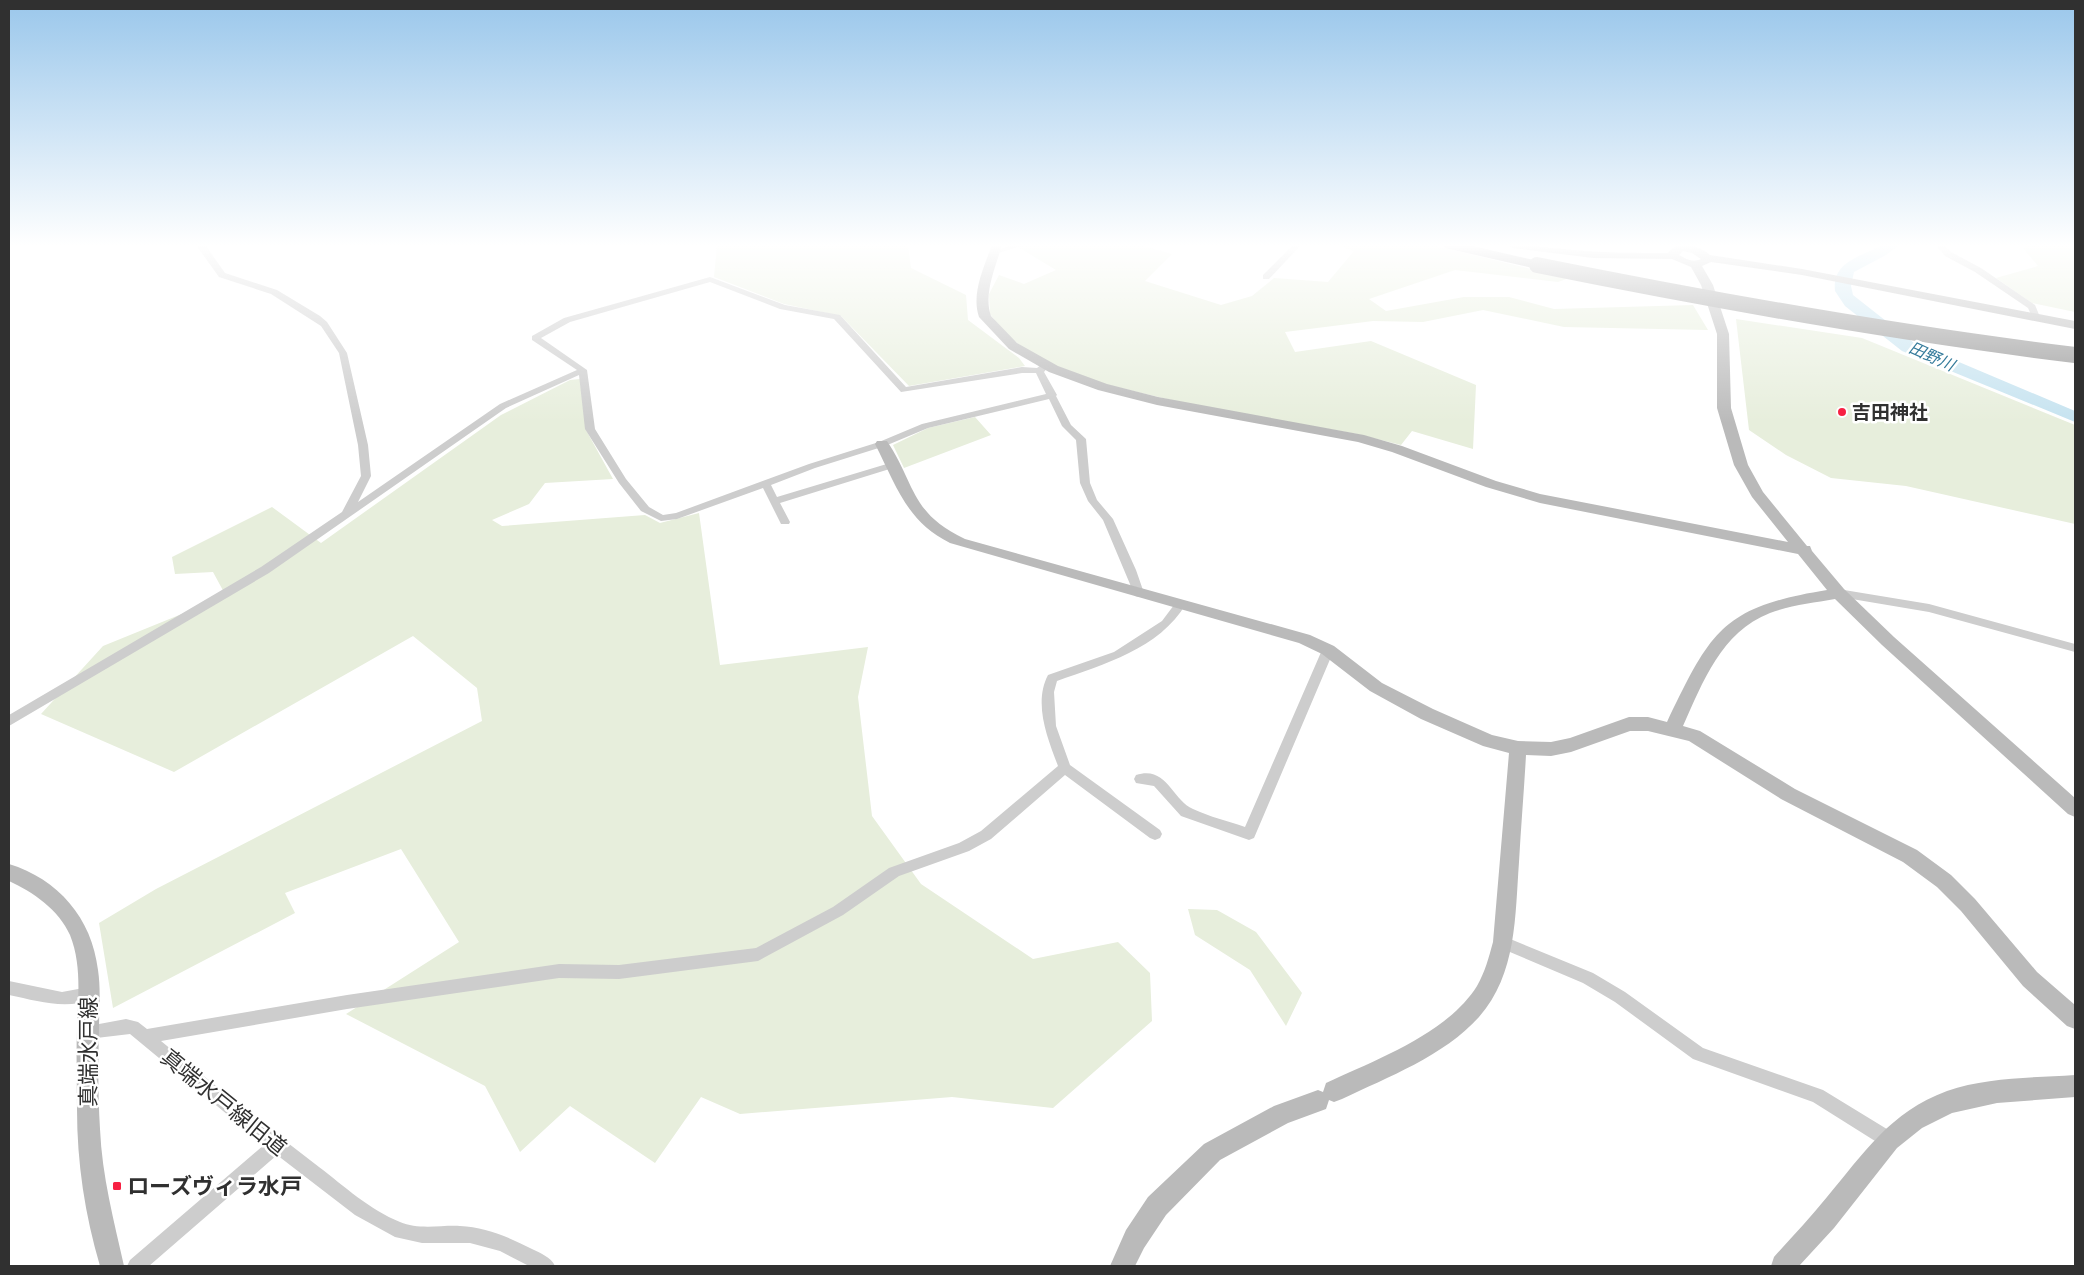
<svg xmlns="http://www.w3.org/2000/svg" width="2084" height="1275" font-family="'Titillium Web','Noto Sans JP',sans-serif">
<rect width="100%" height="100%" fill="#fff"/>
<path fill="#e7eedc" d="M717,245H908L911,268L966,295L968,320L1019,358L1025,366L909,386L841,316L784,304L714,277Z
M1021,245H1141L1172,254L1145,281L1221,305L1252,296L1274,278L1328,282L1354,251L1336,245H1432L1569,278L1558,282L1455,270L1369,299L1386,311L1464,297H1509L1554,309L1693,305L1708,330L1564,327L1483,310L1423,322L1373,321L1285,332L1295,352L1371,341L1476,385L1473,449L1412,431L1401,445L1357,434L1192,405L1104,384L1049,363L1031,354L1005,333L990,314L989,294L999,275L1024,284L1056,270L1018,247Z
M2028,245H2075V312L2032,303L1996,278L2038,266L2023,248Z
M1736,319L1862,338L2075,425V524L1906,486L1831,478L1786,455L1749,430Z
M580,379L586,430L613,479L545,483L529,504L492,520L502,526L645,515L660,523L699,513L720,665L868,647L858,697L872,816L921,884L1033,959L1118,942L1150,973L1152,1021L1053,1108L952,1097L740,1114L701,1097L655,1163L570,1106L520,1152L485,1086L346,1014L459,942L401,849L285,893L295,913L113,1008L99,923L156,889L482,721L477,688L413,636L174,772L41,714L103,646L226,596L213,572L175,574L172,557L272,507L321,543L501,415L570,380Z
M975,417L991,435L904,468L893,445L928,428Z
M1188,909L1217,910L1256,932L1302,993L1286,1026L1250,970L1195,935Z"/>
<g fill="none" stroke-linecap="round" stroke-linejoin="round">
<path fill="#c6e3f0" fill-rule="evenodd" d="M1882,245H1899L1886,255L1854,272L1851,286L1853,295L1914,343L2075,411V422L1902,351L1845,306L1835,291C1832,261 1861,257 1882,245Z"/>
<path fill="#cdcdcd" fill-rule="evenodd" d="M196,245L206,246L225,273L277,290L320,316L327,322L347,353L368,445L371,476L358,502L500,404L577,370L532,340V336L564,318L710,277L785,305L840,315L906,387L1022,367L1037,368L1041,365H1047L1048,367L1044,372L1057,395L1056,396L1071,425L1086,439L1090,483L1097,500L1113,519L1136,570L1144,593L1139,597L1135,596L1103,520L1088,501L1080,483L1076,440L1062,426L1049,399L928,428L885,446L815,468L771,485L777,497L890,463H896L898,465L896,467L780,503L790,522L789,524H781L763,488L677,519L661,521L641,511L619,483L585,429L579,375L506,408L269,573L9,726V715L261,567L342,512L361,476L358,445L339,353L321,326L271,294L219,277ZM710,282L780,309L834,319L901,392L1022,373H1036L1046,394L922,424L879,442L809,464L676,513L663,515L649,507L626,479L595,429L587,370L541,338L570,322Z
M1013,245H1025L995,254L991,252Z
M1293,245H1301L1269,279H1263V275Z
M1936,245H1944L1951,252L1981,268L2035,305L2040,317L2039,319H2033L2028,308L1975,272L1945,256Z
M1838,589L1929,604L2075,644V652L1929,612L1834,596L1833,593Z
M1181,600L1186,604C1159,649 1104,664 1057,681L1054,692L1056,726L1070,765L1160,830L1162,834L1160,838L1155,840L1150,838L1065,775L991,839L969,851L899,876L843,915L758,961L619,979L559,978L347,1009L161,1041C213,1084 265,1126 319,1167C344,1186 370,1210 400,1222C418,1230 441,1225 460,1226C485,1227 509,1237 532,1249C540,1253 551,1257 555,1266H529L500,1251L470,1243H422L395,1237L355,1215L277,1155L149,1266H127L130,1260L264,1145L130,1034L88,1039L83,1037L80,1032L83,1027L126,1019L138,1022L147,1029L347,995L559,964L619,965L756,948L833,907L889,868L959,843L981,831L1058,766C1048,739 1033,704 1048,675L1114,652L1162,621L1177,601Z
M1328,646L1334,650L1254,838L1249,840L1181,816L1154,786L1136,783L1134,779L1136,775C1167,765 1172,800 1193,809C1210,817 1228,821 1245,827L1322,650Z
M1503,936L1593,973L1625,992L1703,1048L1823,1090L1895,1134L1897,1140L1895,1146L1889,1148L1883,1146L1813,1102L1693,1059L1615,1002L1583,983L1498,947L1496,942L1498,937Z
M9,981L62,992L89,987L94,989L96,994L94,999C65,1010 38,1001 9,995Z"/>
<path fill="#bababa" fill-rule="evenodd" d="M992,245H1002C996,266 983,294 991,316L1017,343L1058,366L1107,384L1158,397L1364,435L1402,446L1496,481L1540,494L1788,542L1752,497L1734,465L1717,408V334L1701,285L1691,267L1672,259L1593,258L1513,248L1508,245C1530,245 1552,248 1574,250C1605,253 1636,253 1668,253C1676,240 1700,245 1710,255L1802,269L2075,321V329L1802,275L1711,262L1702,266L1713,285L1729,334L1731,408L1748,465L1763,492L1807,546H1810L1812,551L1844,589L1894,637L2075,798V817L2068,814L1882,645L1835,599C1813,603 1791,605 1770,613C1721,632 1703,682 1683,726L1700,731L1795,789L1917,850L1951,875L1975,899L2037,972L2075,1005V1029L2067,1026L2023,986L1961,911L1937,887L1903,862L1781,799L1689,741L1648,731H1630L1571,752L1551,756L1526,755C1524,791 1521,826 1519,862C1515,916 1517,974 1479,1017C1444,1056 1388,1077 1342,1099L1334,1102L1329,1100L1326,1109L1288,1123L1220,1160L1166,1215L1144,1248L1135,1266H1110L1126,1230L1148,1197L1204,1144L1274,1106L1318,1090L1323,1092L1326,1083C1375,1060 1447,1034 1477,986C1485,972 1489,957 1493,942L1509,753L1483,746L1421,719L1370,691L1322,654L1299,643L950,543C906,521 896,485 875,444L877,441H887C916,485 910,513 965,539L1310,635L1334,646L1382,683L1433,709L1492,735L1518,741L1551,742L1570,738L1629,717H1648L1667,722C1711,631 1722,607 1827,590L1798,554L1540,503L1486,487L1392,452L1358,442L1157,405L1098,390L1049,372L1009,349L979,317C971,294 984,267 992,245ZM1683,251L1692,253L1701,259C1693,263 1686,259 1679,255Z
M9,864C58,879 92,918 98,970C101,990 99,1010 99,1030C98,1063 98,1096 100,1129C102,1176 114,1221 124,1266H100C85,1215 77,1163 77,1109C77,1082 76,1056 77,1029C78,998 82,965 70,935C59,910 33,892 9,881Z
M2075,1075V1097L1997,1103L1952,1113L1922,1128L1897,1148L1834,1228L1799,1266H1771L1774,1257C1792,1237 1810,1218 1827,1197C1864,1153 1890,1112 1947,1091C1987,1077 2033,1078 2075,1075Z"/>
<path fill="#979797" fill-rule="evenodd" d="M1443,245H1468L1542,262L1544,265L1542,268L1537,269L1445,248Z"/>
<path stroke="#979797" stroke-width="16" d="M1537,265C1715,301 1894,333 2075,355"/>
</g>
<linearGradient id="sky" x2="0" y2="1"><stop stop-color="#9ac7eb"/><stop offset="0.58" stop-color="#fff"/><stop offset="1" stop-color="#fff" stop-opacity="0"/></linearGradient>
<rect width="2084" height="423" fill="url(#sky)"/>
<g fill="#f72143" stroke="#fff" stroke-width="2">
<circle cx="1842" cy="412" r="5"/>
<rect x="112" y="1181" width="10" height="10" rx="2.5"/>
</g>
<g text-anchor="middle" stroke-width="5" stroke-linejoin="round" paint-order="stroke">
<g font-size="16" font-style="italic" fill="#357b9b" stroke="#fff">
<text transform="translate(1932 356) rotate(24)" y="6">田野川</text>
</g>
<g font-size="19" font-weight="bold" fill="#303030" stroke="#fff" text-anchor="start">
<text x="1852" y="419">吉田神社</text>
</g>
<g font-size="22" fill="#303030" stroke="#fff">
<text transform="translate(88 1052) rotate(-90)" y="8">真端水戸線</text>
<text transform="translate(224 1102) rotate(39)" y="8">真端水戸線旧道</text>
</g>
<g font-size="22" font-weight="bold" fill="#303030" stroke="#fff" text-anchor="start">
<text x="127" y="1194">ローズヴィラ水戸</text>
</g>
</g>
<rect width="2084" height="1275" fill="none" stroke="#303030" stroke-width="20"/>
</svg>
